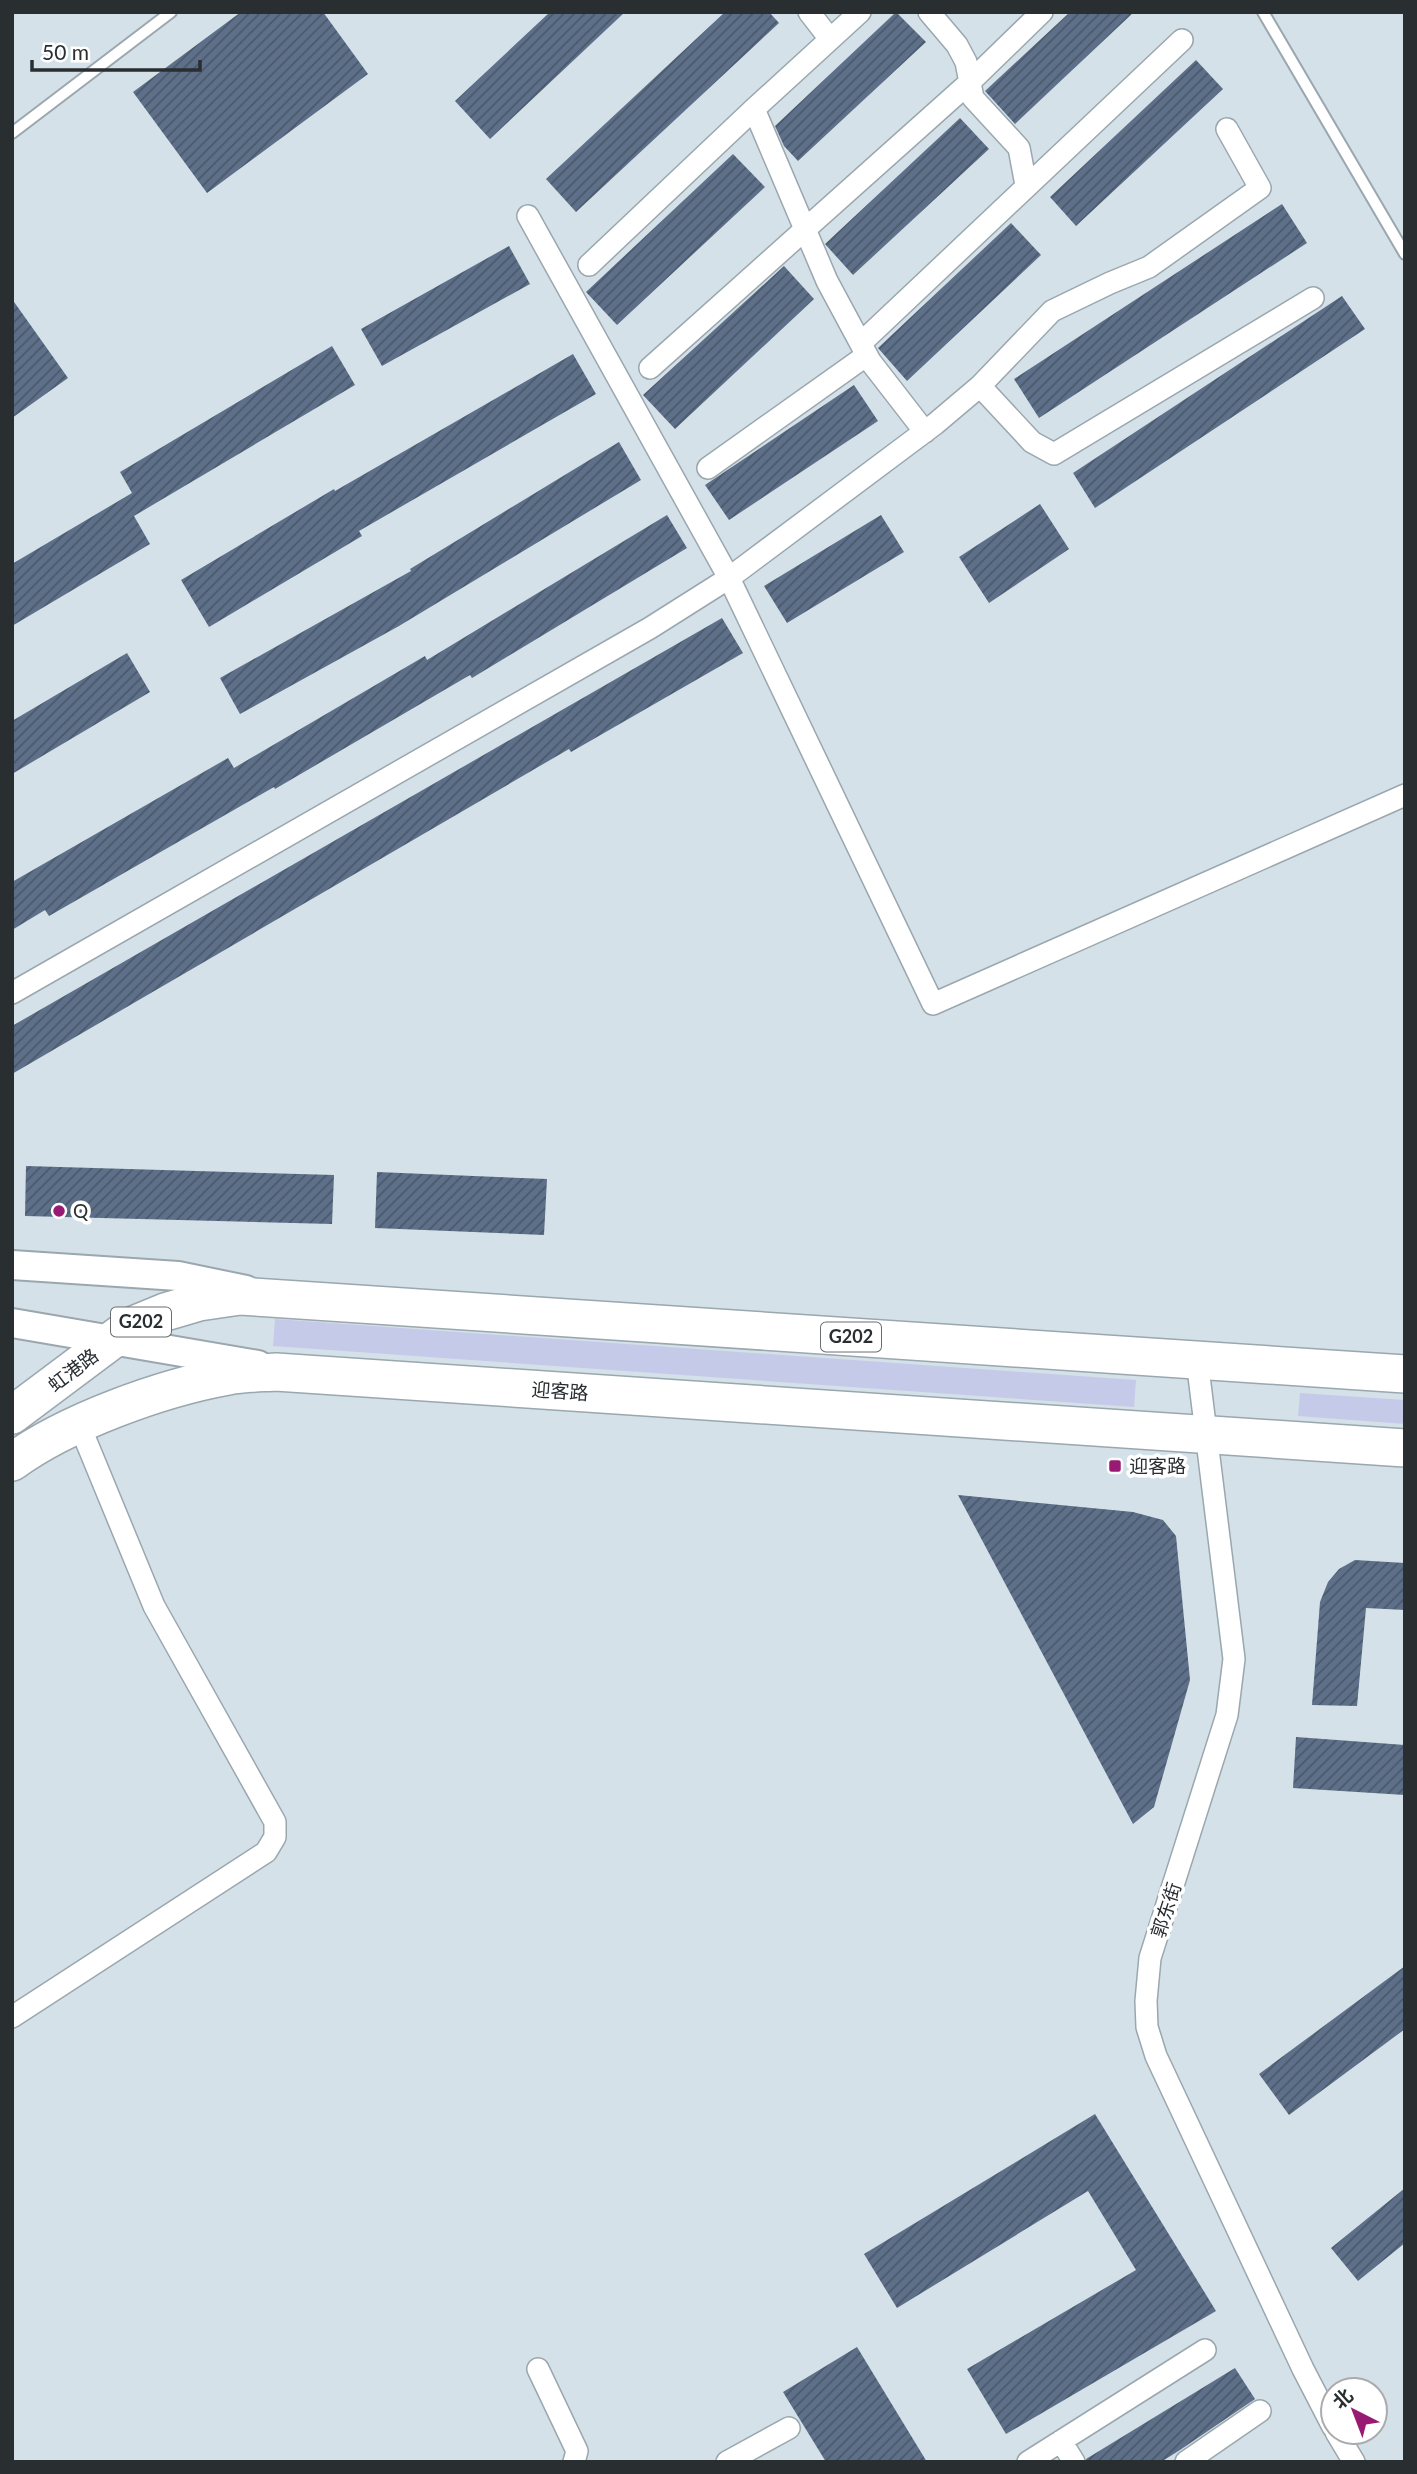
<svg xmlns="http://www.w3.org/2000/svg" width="1417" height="2474" font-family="Lato,'Noto Sans SC',sans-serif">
<defs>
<pattern id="building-hatch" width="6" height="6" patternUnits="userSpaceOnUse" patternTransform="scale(1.75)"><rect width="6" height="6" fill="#5e7089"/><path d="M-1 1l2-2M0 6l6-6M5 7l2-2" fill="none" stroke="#4a586a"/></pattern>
</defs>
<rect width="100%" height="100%" fill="#d4e1e9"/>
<path fill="#c6cae9" d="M275,1319L1136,1380L1134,1407L273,1346Z
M1300,1393L1405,1400V1424L1298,1416Z"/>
<path fill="url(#building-hatch)" d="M241,12H323L368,74L207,193L133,92Z
M550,12H625L490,139L455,101Z
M725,12H769L779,23L576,212L546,179Z
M896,12L926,42L798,161L784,146L775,126Z
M1070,12H1134L1015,124L985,91Z
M1196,60L1223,89L1076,226L1050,197Z
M960,118L989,149L853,275L825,244Z
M733,154L765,187L617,325L586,292Z
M1282,204L1307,243L1039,418L1014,379Z
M1011,223L1041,255L907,381L878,348Z
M509,246L530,284L382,366L361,329Z
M784,266L814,299L675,429L643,395Z
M1342,296L1365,329L1095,508L1073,473Z
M12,299L68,378L12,418Z
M332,346L355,385L134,516L150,544L12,626V564L132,493L120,472Z
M573,354L596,394L359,531L362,536L209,627L181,580L334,489L335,491Z
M854,385L878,421L729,520L705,485Z
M619,442L641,480L399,626L240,714L220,678L411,571L410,569Z
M1040,504L1069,549L989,603L959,557Z
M667,515L687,548L472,678L470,675L275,789L274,787L49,916L45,910L12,930V882L228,758L234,768L425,656L427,660Z
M881,515L904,552L787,623L764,586Z
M722,618L743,653L571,752L569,749L12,1074V1026Z
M127,653L150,692L12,774V721Z
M26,1166L334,1175L332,1224L25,1216Z
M377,1172L547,1179L544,1235L375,1228Z
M958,1495L1133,1512L1163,1520L1176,1536L1190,1680L1154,1807L1133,1824Z
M1355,1560L1405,1563V1610L1366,1608L1357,1706L1312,1705L1320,1602L1328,1582L1339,1569Z
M1296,1737L1405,1745V1795L1293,1788Z
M1405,1966V2029L1289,2115L1259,2074Z
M1095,2114L1216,2311L1006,2434L967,2369L1136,2270L1088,2191L897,2308L864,2254Z
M1405,2188V2243L1358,2281L1331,2248Z
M857,2347L927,2462H826L783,2392Z
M1235,2368L1255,2399L1180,2450L1161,2462H1087L1086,2459Z"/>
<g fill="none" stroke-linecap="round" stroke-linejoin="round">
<defs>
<path id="lane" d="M1263,12L1405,254
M12,133L171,12"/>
<path id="street" d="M809,12L830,39
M929,12L957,45L966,62L973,98L1019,148L1026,185
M754,109L827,281L870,361L925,432
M528,216L729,578L933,1004L1405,795
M589,265L754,109L860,12
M861,343L1182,40
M650,368L970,82L1042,12
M980,386L1032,442L1054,454L1313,298
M708,468L867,355
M12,993L650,628L729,578L935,424L980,386L1052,311L1110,283L1149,267L1260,188L1227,129
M1197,1360L1234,1659L1227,1715L1150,1958L1146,2001L1147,2027L1156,2056L1303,2369L1333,2427
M12,2017L266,1852L275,1837V1822L154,1606L79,1424
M538,2369L577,2451L574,2462
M1336,2432L1354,2462
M1061,2441L1074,2462
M727,2462L789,2428
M1028,2462L1205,2350
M1186,2462L1260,2411"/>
<path id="secondary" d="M12,1265L178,1276L246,1290
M12,1323L258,1365"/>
<path id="highway" d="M12,1415L131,1326L165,1312L199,1302L240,1296L1405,1374
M12,1462C67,1422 161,1388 228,1376C243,1373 260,1373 276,1372L1405,1448"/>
</defs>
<use href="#lane" stroke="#9aa7ae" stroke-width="14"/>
<use href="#street" stroke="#9aa7ae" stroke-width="24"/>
<use href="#secondary" stroke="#9aa7ae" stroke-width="32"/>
<use href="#highway" stroke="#9aa7ae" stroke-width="40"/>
<use href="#lane" stroke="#fff" stroke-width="10"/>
<use href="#street" stroke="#fff" stroke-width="21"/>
<use href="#secondary" stroke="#fff" stroke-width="28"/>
<use href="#highway" stroke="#fff" stroke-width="37"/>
</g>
<g fill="#981a72" stroke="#fff" stroke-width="2.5">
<circle cx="59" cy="1211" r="7"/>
<rect x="1108" y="1459" width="14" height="14" rx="3.5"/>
</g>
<g text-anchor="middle" stroke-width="7" stroke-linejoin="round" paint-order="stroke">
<g fill="#fff" stroke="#696d6f" stroke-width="2">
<rect x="111" y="1307.5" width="60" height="29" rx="5"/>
<rect x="821" y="1322.5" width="60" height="29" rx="5"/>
</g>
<g font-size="18" font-weight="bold" fill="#292e31">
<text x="141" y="1328">G202</text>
<text x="851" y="1343">G202</text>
</g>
<g font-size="19" fill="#292e31" stroke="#fff" text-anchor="start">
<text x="73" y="1218">Q</text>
<text x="1129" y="1473">迎客路</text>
</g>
<g font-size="19" fill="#292e31" stroke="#fff">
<text transform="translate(73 1370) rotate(-37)" y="7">虹港路</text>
<text transform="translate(560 1391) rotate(4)" y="7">迎客路</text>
<text transform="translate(1166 1910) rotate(-72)" y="7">郭东街</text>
</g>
</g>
<rect width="1417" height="2474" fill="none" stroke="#292e31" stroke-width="28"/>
<g transform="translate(1354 2411) rotate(318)"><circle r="33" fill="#ffffff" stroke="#a9abad" stroke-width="2"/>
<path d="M0-5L12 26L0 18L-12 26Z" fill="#981a72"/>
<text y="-10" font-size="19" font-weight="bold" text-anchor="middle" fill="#292e31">北</text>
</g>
<path d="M32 60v10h168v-10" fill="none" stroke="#292e31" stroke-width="3.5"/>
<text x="42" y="60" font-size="21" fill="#292e31" stroke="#ffffff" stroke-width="5" paint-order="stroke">50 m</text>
</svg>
